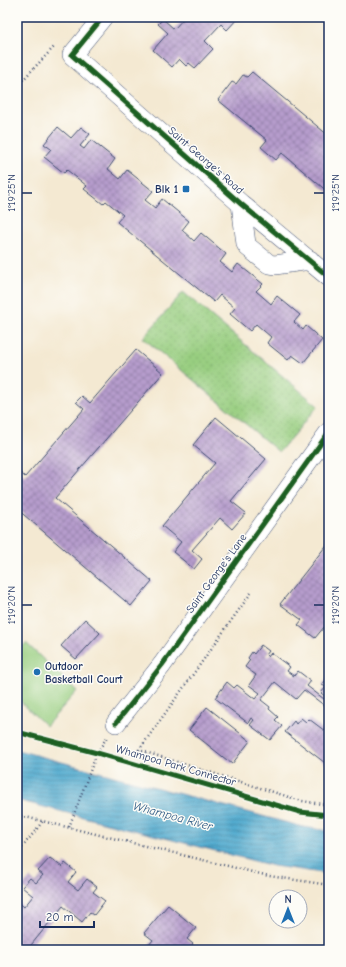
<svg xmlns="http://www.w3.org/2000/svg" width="346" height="967" font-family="'Comic Neue',sans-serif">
<defs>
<pattern id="park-dots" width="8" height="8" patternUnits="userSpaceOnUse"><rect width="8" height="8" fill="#98ce80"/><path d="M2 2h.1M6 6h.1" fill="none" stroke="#82b171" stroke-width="1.8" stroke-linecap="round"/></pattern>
<pattern id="water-rules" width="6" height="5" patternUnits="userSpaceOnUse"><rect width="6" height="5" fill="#50a9cd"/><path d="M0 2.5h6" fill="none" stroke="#428aaa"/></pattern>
<pattern id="building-cross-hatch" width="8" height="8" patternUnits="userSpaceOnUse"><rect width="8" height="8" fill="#b69ccc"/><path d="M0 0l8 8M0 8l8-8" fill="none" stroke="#9380a9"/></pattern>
</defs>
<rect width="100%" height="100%" fill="#fdfcf7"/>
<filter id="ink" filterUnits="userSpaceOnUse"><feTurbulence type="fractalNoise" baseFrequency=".025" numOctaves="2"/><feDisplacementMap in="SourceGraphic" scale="8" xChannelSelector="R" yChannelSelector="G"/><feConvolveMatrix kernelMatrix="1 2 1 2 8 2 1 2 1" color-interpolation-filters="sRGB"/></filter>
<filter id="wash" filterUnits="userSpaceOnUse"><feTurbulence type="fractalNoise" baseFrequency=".012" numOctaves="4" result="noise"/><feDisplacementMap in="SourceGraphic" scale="16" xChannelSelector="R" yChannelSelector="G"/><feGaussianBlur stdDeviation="0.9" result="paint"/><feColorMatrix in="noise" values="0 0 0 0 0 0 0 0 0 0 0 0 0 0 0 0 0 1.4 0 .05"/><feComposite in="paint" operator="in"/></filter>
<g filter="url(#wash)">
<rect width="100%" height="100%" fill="#f4e9d2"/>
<path fill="#98ce80" stroke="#5a7e6f" d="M26,643L77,691L46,726L17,698V652Z"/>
<path fill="url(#park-dots)" stroke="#5a7e6f" d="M183,292L318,406L279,452L143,338Z"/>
<path fill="url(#water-rules)" stroke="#366c96" d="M17,750L303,827L329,831V874L274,866L17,800Z"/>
<g id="blocks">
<path fill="url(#building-cross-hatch)" d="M185,17H239L227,30L221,24L205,41L213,49L195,68L189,63L186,66L179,59L172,67L153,50L168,33L158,24L163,19L174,29Z
M252,72L329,136V193L282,153L276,160L261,147L267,140L218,100L232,82L236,84L243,75L247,77Z
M58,127L71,138L81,127L90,134L80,146L84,149L91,140L115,159L108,169L120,179L127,170L153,191L145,200L155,208L162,199L189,221L182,230L194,241L201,233L226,254L220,262L232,272L238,264L263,284L256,291L271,304L277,296L300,315L294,322L303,330L306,326L322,340L303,363L292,355L288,360L267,343L271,337L256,324L250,331L230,314L235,308L220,295L214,302L117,222L123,215L106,201L103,204L84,189L87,186L67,170L64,173L44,157L51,149L44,144Z
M136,350L163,373L55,498L152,581L131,606L17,509V470L25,477L84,409L76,402L82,396L90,403Z
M216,417L266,459L231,501L246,513L232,529L220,518L192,550L202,559L194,569L173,552L181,542L162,526L215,463L193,445Z
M329,542V621L315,638L298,625L302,620L280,604Z
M85,619L100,633L76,659L61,646Z
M261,645L269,651L266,655L268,657L271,653L290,667L287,671L294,676L298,671L311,681L307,686L324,699L326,697L321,693L326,687L322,685L329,676V709L304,690L296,699L275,682L261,700L270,707L269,709L278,717L275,720L282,726L270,740L250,725L254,720L251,718L248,723L215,698L227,682L234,688L237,685L255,699L260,693L249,685L256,675L245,667L250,660L248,658L252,652L254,654Z
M207,707L250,741L232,764L189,730Z
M301,718L306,722L309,719L325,731L329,726V766L285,732L294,721L296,724Z
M50,858L62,867L65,863L76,872L68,882L78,890L87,879L97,887L93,892L105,901L94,915L90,912L82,922L63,906L27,950H17V901L24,907L33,896L22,887L30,878L36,883L43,875L38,871Z
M168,905L196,928L187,939L193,944L188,950H145L153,940L144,933Z"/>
</g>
</g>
<g filter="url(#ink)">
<use href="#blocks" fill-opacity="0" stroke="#3c4b6f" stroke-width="1"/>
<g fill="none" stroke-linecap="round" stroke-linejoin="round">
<defs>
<path id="minor" d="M103,17L72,55L241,204L329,277
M241,204L246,244L248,247L269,264L275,265L310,260
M116,723L162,665L329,432"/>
</defs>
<use href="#minor" stroke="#3c4b6f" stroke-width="20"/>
<path stroke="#3c4b6f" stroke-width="2.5" stroke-dasharray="1 3" stroke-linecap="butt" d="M17,86L55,46
M251,593L139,750L302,801L329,805
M17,815L269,876L329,885
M69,827L97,753L107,737
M17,854L43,821"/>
<use href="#minor" stroke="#fff" stroke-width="19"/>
<defs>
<path id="cycleway" d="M103,17L72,55L241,204L329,277
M116,723L162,665L329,432
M17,732L97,753L300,812L329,815"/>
</defs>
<use href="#cycleway" stroke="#fdfcf7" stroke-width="8"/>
<use href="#cycleway" stroke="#1b5e20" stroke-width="5"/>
</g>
</g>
<path fill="none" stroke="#1b2f5e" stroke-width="1.5" d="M22,193H32M314,193H324M22,605H32M314,605H324"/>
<g fill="#1f6fb2" stroke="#fdfcf7" stroke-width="1.5">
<rect x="182" y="185" width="8" height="8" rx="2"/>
<circle cx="37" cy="672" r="4"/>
</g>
<g text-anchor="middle" stroke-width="3" stroke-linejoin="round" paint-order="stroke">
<g font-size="11" fill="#1b2f5e" stroke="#fdfcf7">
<text transform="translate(206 160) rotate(41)" y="4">Saint George's Road</text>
<text transform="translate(216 573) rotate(-54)" y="4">Saint George's Lane</text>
<text transform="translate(176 765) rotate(16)" y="4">Whampoa Park Connector</text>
</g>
<g font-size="11" font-weight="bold" fill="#1b2f5e" stroke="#fdfcf7" text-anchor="end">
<text x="178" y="193">Blk 1</text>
<text x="45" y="670" text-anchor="start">Outdoor<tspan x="45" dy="13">Basketball Court</tspan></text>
</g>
<g font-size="12" font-style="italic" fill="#2e5a85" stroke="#fdfcf7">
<text transform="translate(173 816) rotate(15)" y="4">Whampoa River</text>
</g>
</g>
<rect width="346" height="967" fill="none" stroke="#fdfcf7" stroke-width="44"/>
<g transform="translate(288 909)"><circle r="19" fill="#fdfcf7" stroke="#a3aaba"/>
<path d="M0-3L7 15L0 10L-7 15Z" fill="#1f6fb2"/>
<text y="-6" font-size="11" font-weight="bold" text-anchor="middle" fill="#1b2f5e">N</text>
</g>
<path d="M40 921v6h54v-6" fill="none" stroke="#1b2f5e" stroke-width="2"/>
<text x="46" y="921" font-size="12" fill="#1b2f5e" stroke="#fdfcf7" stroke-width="3" paint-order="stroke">20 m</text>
<rect x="22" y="22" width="302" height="923" fill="none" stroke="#1b2f5e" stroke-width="1.5"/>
<g font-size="10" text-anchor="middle" fill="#1b2f5e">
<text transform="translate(11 193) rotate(-90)" y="4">1°19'25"N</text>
<text transform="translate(335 193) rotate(-90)" y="4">1°19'25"N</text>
<text transform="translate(11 605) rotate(-90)" y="4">1°19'20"N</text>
<text transform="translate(335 605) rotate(-90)" y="4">1°19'20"N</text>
</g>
</svg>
